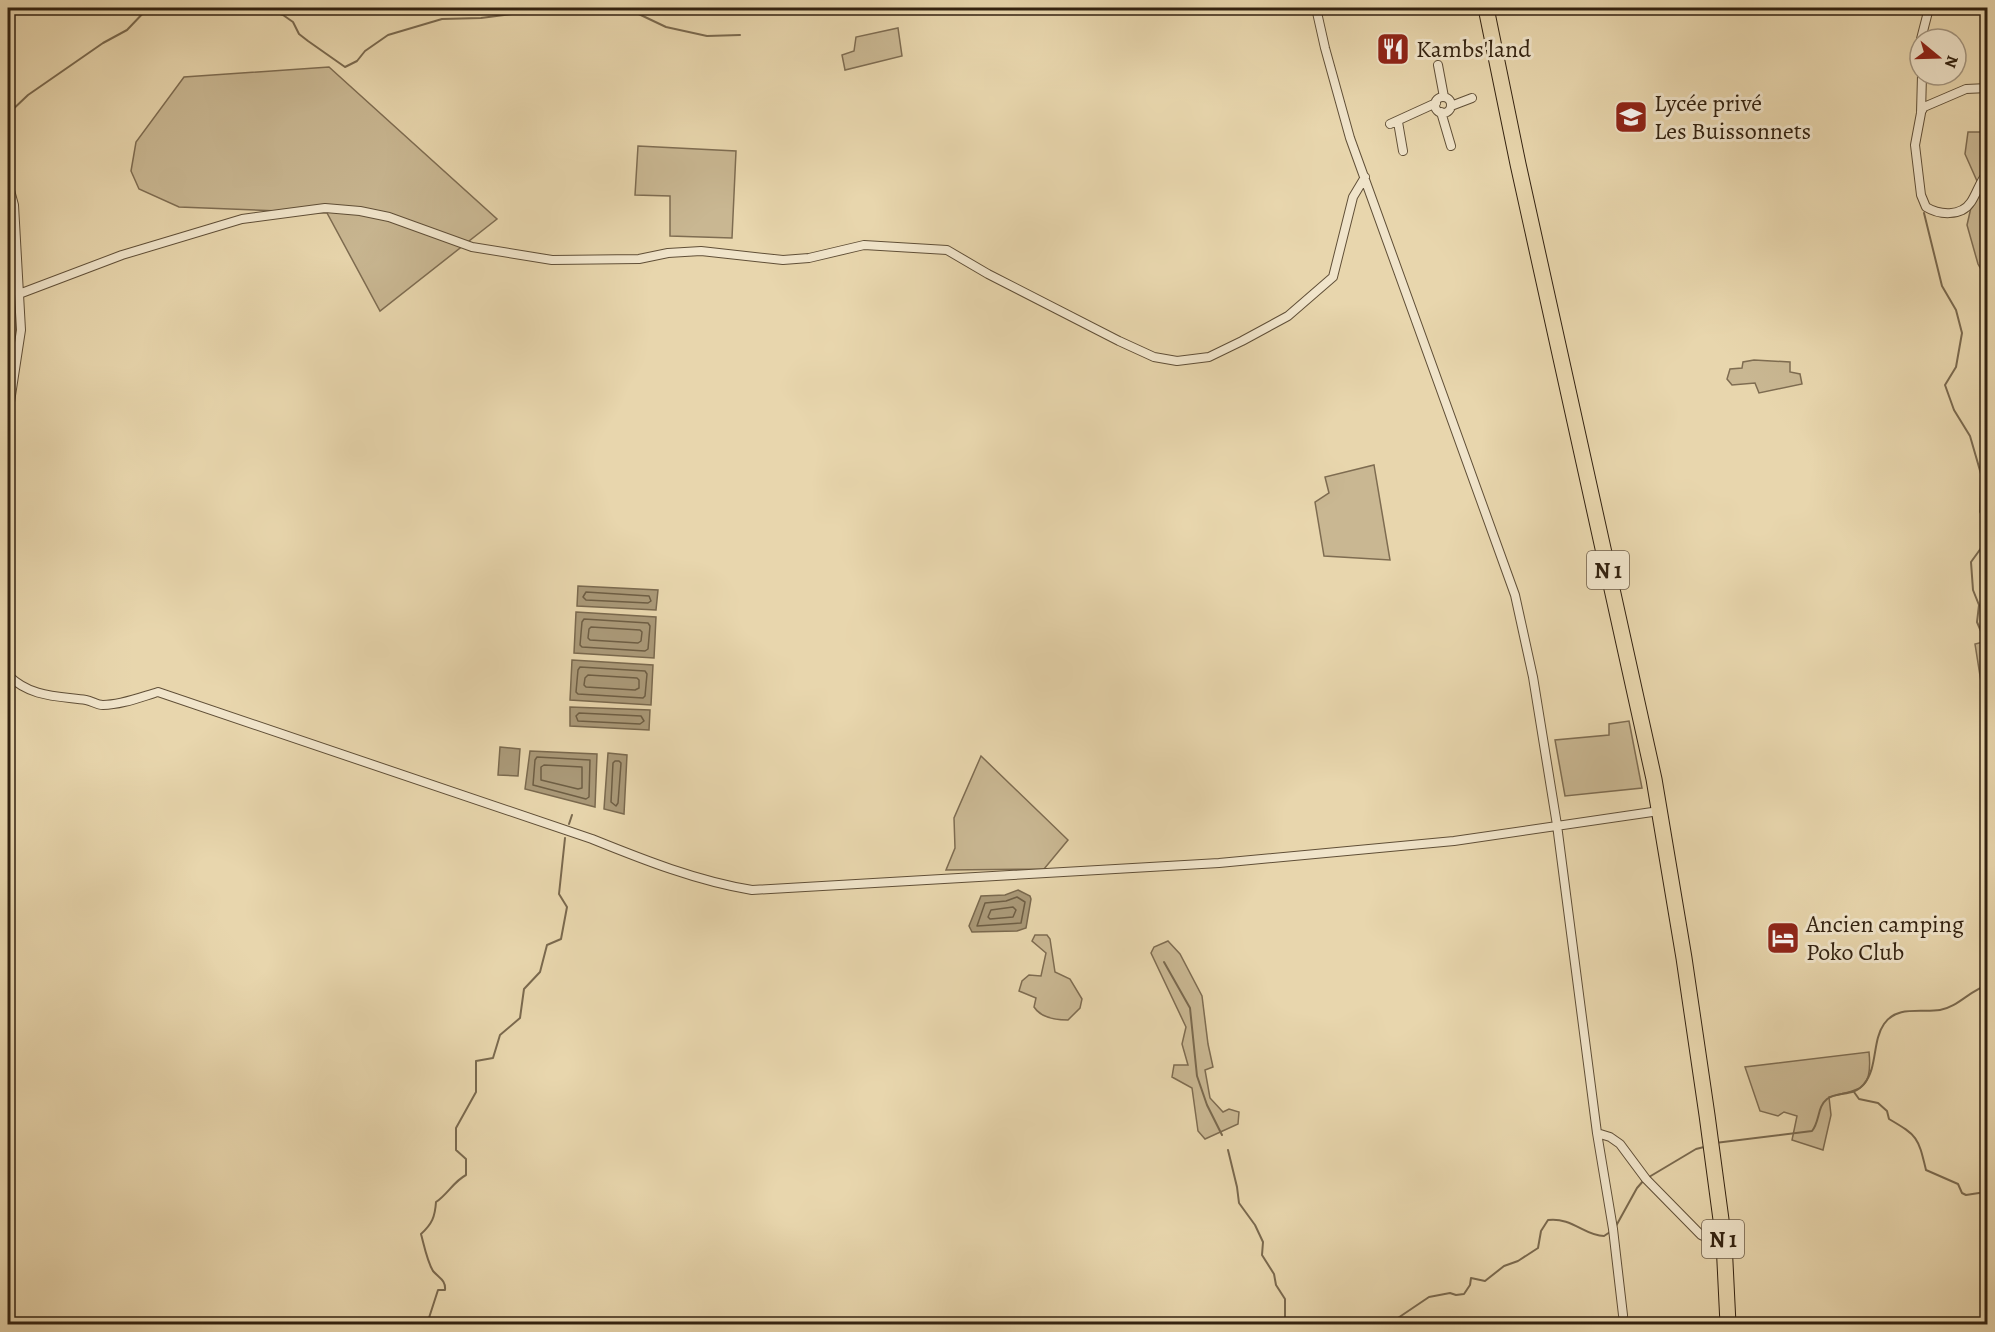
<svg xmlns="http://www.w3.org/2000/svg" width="1995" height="1332" font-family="Alegreya,serif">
<rect width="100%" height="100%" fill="#e8d6ad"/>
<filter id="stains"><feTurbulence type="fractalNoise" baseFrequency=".00333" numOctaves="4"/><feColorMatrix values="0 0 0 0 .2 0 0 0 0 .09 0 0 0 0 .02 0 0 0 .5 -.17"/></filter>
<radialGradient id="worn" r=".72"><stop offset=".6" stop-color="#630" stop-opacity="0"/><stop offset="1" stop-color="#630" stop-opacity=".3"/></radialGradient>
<path fill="#c9b792" stroke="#7e6c51" stroke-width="1.5" d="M898,28L902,56L845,70L842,55L854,51L856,37Z
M329,67L497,219L380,311L327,213L179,207L139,189L131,171L136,142L184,77Z
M1968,132H1987V280L1978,264L1967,225L1977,181L1965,154Z
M638,146L736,151L732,238L670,236V196L635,195Z
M1754,360L1790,362V372L1800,374L1802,384L1759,393L1755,383L1732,385L1727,379L1730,369L1742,368L1743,362Z
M1374,465L1390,560L1324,556L1315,502L1329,493L1325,477Z
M1987,641H1988L1987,720L1975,644Z
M1629,721L1642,788L1565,796L1555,740L1609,735V724Z
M981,756L1068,840L1044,869L946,870L955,848L954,818Z
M1035,935H1047L1050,939L1055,972L1070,979L1082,999L1080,1008L1068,1020C1055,1020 1041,1018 1034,1007L1036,998L1019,991L1022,981L1029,975L1041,976L1046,953L1032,941Z
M1168,941L1180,954L1202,996L1208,1044L1213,1067L1205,1070L1210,1098L1223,1112L1229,1109L1239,1112L1238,1124L1205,1139L1198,1131L1192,1088L1172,1077L1174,1065H1188L1182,1044L1186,1027L1151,953L1154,947Z
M1869,1052C1873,1090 1861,1089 1829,1097L1831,1115L1823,1150L1792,1140L1797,1116L1784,1112L1778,1116L1760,1111L1745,1067Z"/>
<path fill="#aa9978" stroke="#7a694e" stroke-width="1.5" d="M578,586L658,590L656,610L577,606Z
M576,612L656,617L654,658L574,653Z
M572,660L653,665L651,705L570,700Z
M570,707L650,710L649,730L570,726Z
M500,747L520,749L518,776L498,775Z
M530,751L597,754L595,807L525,789Z
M608,753L627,755L624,814L604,809Z
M1018,890L1030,896L1031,899L1026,928L1017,931L972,932L969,926L981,896L1005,895Z"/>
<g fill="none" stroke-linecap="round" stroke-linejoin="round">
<path stroke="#6e5e44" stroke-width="1.5" d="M586,592L649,596L651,601L648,603L586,600L583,597Z
M584,619L648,623L650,626L648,649L645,651L582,647L580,645L582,622Z
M591,627L640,630L642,632L641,641L638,643L590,640L588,638L589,629Z
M580,667L645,671L647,674L645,696L643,698L578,694L576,692L578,670Z
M588,675L637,678L639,680V688L635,690L586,687L584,685L585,678Z
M579,713L641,716L644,721L640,724L578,721L576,716Z
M537,757L590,760L589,797L586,799L533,785L535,760Z
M615,761H619L621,763L618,803L616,806L611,802L613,763Z
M544,765L582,767V788L578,789L541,780V767Z
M1017,897L1025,902L1021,923L977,926L985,903L1006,901Z
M1013,907L1016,910L1013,917L990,919L988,917L991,910Z"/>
<path stroke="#7a694e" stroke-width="2" d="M228,8L244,13L260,8
M263,8L283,15L293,22L299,34L308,41L345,67L357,61L365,51L388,35L442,19L481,18L560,8
M626,8L666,27L707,36L740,35
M8,114L28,95L103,43L127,30L148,8
M1924,213L1942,286L1956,310L1962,333L1956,367L1945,385L1954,410L1970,436L1981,474L1980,512L1988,523
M1988,526L1984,544L1971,562L1973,590L1979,605L1977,622L1986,643L1988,658
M569,824L572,815
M1164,962L1190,1008L1197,1076L1207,1105L1222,1135
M1854,1092L1859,1099L1878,1103L1887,1111L1889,1119C1918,1136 1918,1137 1926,1170L1958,1184L1962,1193L1966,1195L1979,1193
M1715,1143L1812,1131C1820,1121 1817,1107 1827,1099C1838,1091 1854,1097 1864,1084C1878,1067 1872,1041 1884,1024C1897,1005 1921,1013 1940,1010C1958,1007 1970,990 1988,985
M1228,1150L1237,1187L1239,1203L1255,1225L1263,1242L1262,1255L1274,1274L1276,1285L1285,1299V1324
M1649,1177L1696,1149L1704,1147
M1616,1226L1637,1188L1644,1180
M427,1324L438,1290H445C446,1280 439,1278 433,1271C427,1261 424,1245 421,1234C432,1224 435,1217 436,1202C448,1194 453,1182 466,1175V1159L456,1150V1128L476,1092V1061L493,1058L500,1035L520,1018L524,989L540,972L547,945L561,939L567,907L559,894L565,838
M1389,1324L1429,1297L1450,1293L1456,1295L1464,1294L1470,1285L1471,1278L1485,1281L1504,1266L1518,1261L1538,1248L1541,1231L1548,1220C1572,1217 1585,1236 1604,1236L1610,1232"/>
<defs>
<path id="street" d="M1316,8L1325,48L1350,138L1515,595L1533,677L1557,825L1597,1133L1610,1137L1620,1144L1646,1179L1701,1235L1709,1239L1724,1242
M1921,39L1929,8
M1438,65L1444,97
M1922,75L1921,113L1915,145L1921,195L1926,207C1939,215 1961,217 1971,202C1977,193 1980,181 1988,172
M1435 105a8 8 0 1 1 16 0a8 8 0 1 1-16 0Z
M1451,106L1472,98
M1441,112L1451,146
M1921,112L1924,107L1966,89L1988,88
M1398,122L1403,151
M1390,124L1436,103
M8,183L14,205L21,330L8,415
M19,294L122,255L242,219L325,208L360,211L389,217L472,247L552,260L639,259L668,253L701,251L783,260L809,258L864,245L947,250L988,274L1119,341L1154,357L1177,361L1209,357L1242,341L1288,316L1333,277L1353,197L1365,177
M8,675C30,697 56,696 86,700C92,701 97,705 103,705C121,705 141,697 158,692L592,839C644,860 697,881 752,890L1219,863L1454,841L1659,811
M1597,1133L1613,1229L1623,1315"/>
<path id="highway" d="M1486,8L1518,164L1654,779L1684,958L1707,1115L1724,1242L1728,1324"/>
</defs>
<use href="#street" stroke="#604f37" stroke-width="10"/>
<use href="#highway" stroke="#332210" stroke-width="17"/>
<use href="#street" stroke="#f0e4ca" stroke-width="8"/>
<use href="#highway" stroke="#e8d6ad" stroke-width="15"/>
</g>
<defs>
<symbol id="restaurant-square" viewBox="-11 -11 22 22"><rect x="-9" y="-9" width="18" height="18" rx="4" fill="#8f2418" stroke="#f0e4ca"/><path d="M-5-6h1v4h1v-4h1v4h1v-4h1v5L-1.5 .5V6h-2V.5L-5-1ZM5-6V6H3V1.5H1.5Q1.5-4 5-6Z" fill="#fff"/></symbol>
<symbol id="school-square" viewBox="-11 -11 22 22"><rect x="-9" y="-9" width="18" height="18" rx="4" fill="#8f2418" stroke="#f0e4ca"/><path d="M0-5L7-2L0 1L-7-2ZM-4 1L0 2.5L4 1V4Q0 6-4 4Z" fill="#fff"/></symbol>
<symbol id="hotel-square" viewBox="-11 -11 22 22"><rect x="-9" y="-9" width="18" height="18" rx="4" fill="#8f2418" stroke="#f0e4ca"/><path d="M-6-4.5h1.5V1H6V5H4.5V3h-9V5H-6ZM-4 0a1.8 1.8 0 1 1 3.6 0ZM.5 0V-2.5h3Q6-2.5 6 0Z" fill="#fff"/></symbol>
</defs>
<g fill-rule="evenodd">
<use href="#restaurant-square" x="1374" y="30" width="38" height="38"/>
<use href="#school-square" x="1612" y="98" width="38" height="38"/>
<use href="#hotel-square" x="1764" y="919" width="38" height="38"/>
</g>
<g text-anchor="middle" stroke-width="6" stroke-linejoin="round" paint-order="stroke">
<g fill="#f0e4ca" stroke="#6c5c48" stroke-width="1.5">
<rect x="1587" y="551" width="42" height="38" rx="4.5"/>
<rect x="1702" y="1220" width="42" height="38" rx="4.5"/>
</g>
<g font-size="22" font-weight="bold" fill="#332210">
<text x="1608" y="578">N 1</text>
<text x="1723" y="1247">N 1</text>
</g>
<g font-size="24" fill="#332210" stroke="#f0e4ca" text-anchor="start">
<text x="1416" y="57">Kambs'land</text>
<text x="1654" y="111">Lycée privé<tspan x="1654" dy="28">Les Buissonnets</tspan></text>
<text x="1806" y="932">Ancien camping<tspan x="1806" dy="28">Poko Club</tspan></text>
</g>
</g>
<rect width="1995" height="1332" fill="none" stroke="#e8d6ad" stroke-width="30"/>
<rect x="9" y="9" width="1977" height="1314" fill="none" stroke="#332210" stroke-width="3"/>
<rect x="15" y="15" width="1965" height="1302" fill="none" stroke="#332210" stroke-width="1.5"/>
<g transform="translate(1938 57) rotate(109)"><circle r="28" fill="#f0e4ca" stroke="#a49680" stroke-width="1.5"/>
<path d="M0-4.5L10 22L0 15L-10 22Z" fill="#8f2418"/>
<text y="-9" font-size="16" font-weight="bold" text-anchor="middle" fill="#332210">N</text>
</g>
<rect width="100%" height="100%" filter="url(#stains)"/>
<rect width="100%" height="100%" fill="url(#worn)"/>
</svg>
